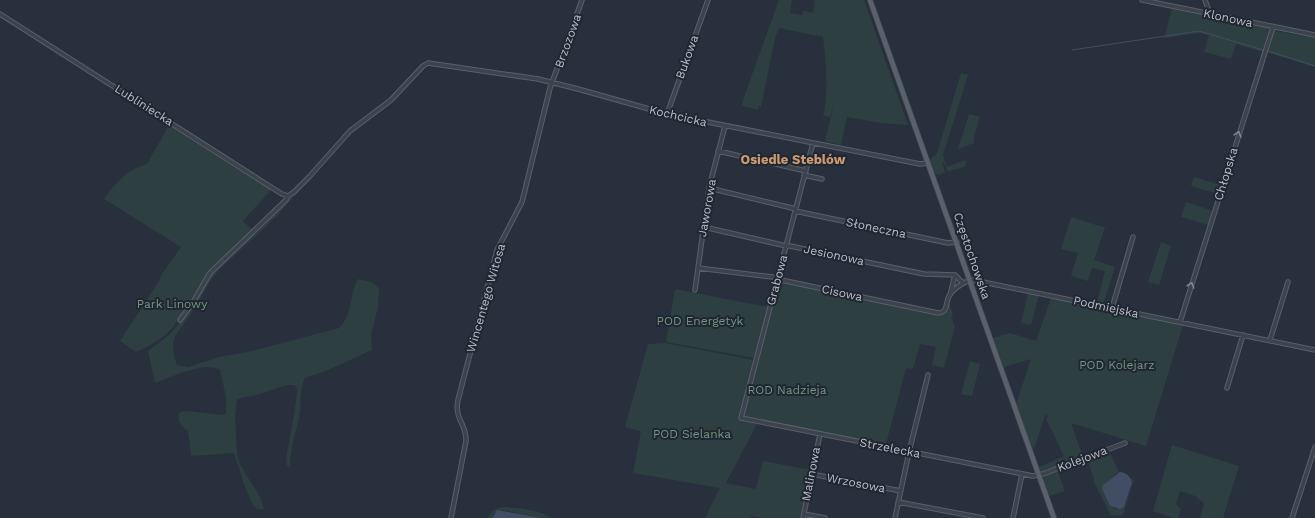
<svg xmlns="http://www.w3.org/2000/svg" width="1315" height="518" font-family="'Work Sans',sans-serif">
<rect width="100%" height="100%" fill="#28303d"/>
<path fill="#2d3f41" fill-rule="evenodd" d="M779,0H792L790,13L802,15L803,11L813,13L815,1L812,0H864L908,125L881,123L847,117L841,145L825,141L834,103L830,117L823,116C829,91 826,63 823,37L779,28L775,38L761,107L759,106L758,110L742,106L744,97Z
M1172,9L1269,28L1263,52L1236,44L1231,59L1204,52L1209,35L1199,33L1164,38Z
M1274,31L1315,38V67L1266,52Z
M961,73L968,75L943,155L947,167L965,160L966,163L964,167L949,171L947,170L944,162L942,163L945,172L939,175C932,173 932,167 930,160L937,153Z
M969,114L980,117L974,136V143L958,149Z
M169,125L271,190L243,221L252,230L208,273L173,327C163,339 150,346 136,352L120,341L159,281L162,274L181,247L104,199C115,183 128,169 147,164Z
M1194,177L1221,185L1218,194L1191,186Z
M304,185L277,216L219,270L209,283L195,308L175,336L173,344L174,356L177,365L188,367L219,357L248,352L339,328C353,315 349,295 358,279L371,282L379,288L378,307L371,335L372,350L326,371L305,378C299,390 302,406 299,418C295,435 290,450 290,468L286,464C288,439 296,414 297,388L294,385H287L256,395L237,399L235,417L237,453L239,463L260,497L264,509C260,510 257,510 255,507C246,495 239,467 234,453L191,456L188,431C181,425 176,421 180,412L186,411L223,415L226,414V397L220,370C204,361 172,377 155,383L148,351L170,334L184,318L211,275Z
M1186,202L1213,211L1208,225L1181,217Z
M1071,217C1083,220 1093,225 1105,227L1094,260L1115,267L1103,305L1097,303L1105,271L1092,268L1088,281L1071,276L1078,253L1061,249Z
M1161,242L1171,246L1159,285L1148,282Z
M779,282L938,316C948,313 947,306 952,297L950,304L953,316L951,317L955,327L944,368L932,365L936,347L920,344L913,369L906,368L886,444L745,417L744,415Z
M675,289L768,307L754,358L666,342Z
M1028,293L1039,295L1031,325L1021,323Z
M1051,298L1183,325L1146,446L1071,423L1083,457L1044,473L1040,471L1039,467L1064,456L1046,419L1048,417L1046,413L1035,446L1034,448L1032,447L1016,404L1031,359L1004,367L993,338L1010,333L1036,341Z
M665,343L754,360L738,420L757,424L726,483L756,489L763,461L811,470L801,518H759L751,516L750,518H705L720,488L633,473L641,431L625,427L648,344Z
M970,361L980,364L972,396L961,394Z
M1172,445L1239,466L1223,518H1200L1204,503L1195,496L1180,491L1176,504L1181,509L1178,518H1173L1153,511Z
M1109,451L1119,472C1127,472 1129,478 1134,480L1123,515L1111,516L1093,480L1094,479L1087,459ZM1117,473L1125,474L1131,478L1132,485L1124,507L1117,509L1110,506L1102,487Z
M1057,470L1065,491L1049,496L1043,480L1046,475Z
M503,507C520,508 536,509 551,518H542L501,510L495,512L492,518H488C491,510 496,509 503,507Z"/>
<path fill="#404d65" d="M1120,472C1126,472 1131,477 1132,483L1124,507L1120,509L1110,506L1102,489L1103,485Z
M497,510L542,518H492Z"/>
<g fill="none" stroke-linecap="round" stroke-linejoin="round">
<path stroke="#404d65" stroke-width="1" d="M1072,50L1199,31L1263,50
M1268,51L1315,66"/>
<defs>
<path id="minor" d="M1142,0L1315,35
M1205,0L1210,14
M0,14L266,184L282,194L288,196
M667,114L708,0
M813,143L741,418L1033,476L1043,474L1125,443
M718,151L806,171
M804,175L822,179
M709,188L796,209
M795,211L948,243L957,242
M704,227L782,245L790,246L924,274L955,275L963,283
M698,268L773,277L781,280L938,313C949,312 945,303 949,296C953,289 966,280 973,280L1315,350
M695,290L709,188L725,126
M950,295L955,275
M1112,308L1133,237
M180,320L192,304L210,273L286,200L288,196L294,192L309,177L350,131L391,100L423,66L428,63L538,79L578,89L667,114L920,164L928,163
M1180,322L1273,27
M1270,340L1288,282
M1227,388L1243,335
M811,474L901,491
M898,502L983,518
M804,514L825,518
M451,518L466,441C467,425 454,419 458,400L497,250L522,202L550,88L582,0
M803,518L820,434
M895,518L909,452L928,375
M1013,518L1022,474
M1292,518L1315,447"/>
<path id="major" d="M870,0L1054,518"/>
</defs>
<use href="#minor" stroke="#59606b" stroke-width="5.5"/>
<use href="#major" stroke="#454b57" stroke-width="6"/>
<use href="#minor" stroke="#3c424e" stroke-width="3.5"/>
<use href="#major" stroke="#5a616d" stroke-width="4.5"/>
</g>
<defs><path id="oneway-chevron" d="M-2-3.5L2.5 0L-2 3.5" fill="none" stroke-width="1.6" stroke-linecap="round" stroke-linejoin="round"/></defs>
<g stroke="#808691">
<use href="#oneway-chevron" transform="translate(1238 134) rotate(-73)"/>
<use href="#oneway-chevron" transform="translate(1191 285) rotate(-73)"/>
</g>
<g text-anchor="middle" stroke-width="4" stroke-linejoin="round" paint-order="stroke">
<g font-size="12" fill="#b8bec8" stroke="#202733">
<text transform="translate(1228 18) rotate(12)" y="4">Klonowa</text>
<text transform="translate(568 41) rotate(-70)" y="4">Brzozowa</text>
<text transform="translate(687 57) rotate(-70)" y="4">Bukowa</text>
<text transform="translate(144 105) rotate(32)" y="4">Lubliniecka</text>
<text transform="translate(678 116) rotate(13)" y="4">Kochcicka</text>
<text transform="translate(1226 174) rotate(-73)" y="4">Chłopska</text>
<text transform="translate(707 208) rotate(-80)" y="4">Jaworowa</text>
<text transform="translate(876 228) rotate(12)" y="4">Słoneczna</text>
<text transform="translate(834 255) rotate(12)" y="4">Jesionowa</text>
<text transform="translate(972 256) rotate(71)" y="4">Częstochowska</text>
<text transform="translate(777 280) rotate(-75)" y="4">Grabowa</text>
<text transform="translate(842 293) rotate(12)" y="4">Cisowa</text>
<text transform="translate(486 298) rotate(-74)" y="4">Wincentego Witosa</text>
<text transform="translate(1106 307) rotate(12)" y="4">Podmiejska</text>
<text transform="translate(890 448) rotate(11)" y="4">Strzelecka</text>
<text transform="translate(1082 459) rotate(-21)" y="4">Kolejowa</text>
<text transform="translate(811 474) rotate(-79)" y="4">Malinowa</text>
<text transform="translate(856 483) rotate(11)" y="4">Wrzosowa</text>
</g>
<g font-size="12" fill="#71977c" stroke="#202733">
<text x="172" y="308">Park Linowy</text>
<text x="700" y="325">POD Energetyk</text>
<text x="1117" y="369">POD Kolejarz</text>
<text x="787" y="394">ROD Nadzieja</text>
<text x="692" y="438">POD Sielanka</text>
</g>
<g font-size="13" font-weight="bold" fill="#cb9b70" stroke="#202733">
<text x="793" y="164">Osiedle Steblów</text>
</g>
</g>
</svg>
